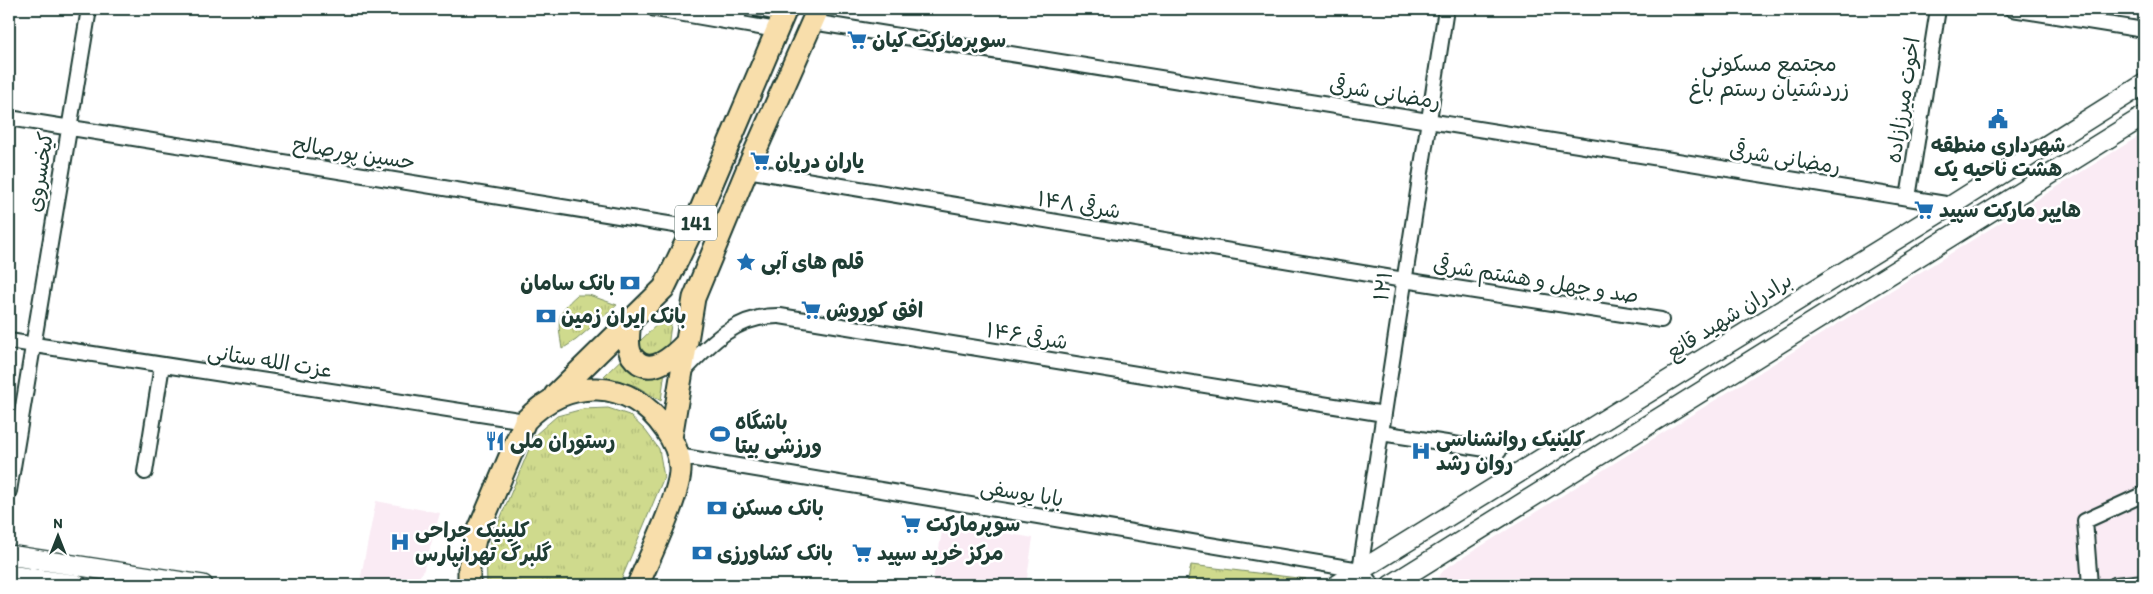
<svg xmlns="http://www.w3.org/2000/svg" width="2153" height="594" font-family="Itim,'Playpen Sans Arabic',sans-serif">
<defs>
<pattern id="grass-tufts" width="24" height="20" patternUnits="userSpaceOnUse" patternTransform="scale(1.25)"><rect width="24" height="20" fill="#cfda8d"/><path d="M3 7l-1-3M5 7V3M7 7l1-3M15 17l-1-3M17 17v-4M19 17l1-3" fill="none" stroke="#b1bc7a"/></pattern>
</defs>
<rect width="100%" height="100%" fill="#fff"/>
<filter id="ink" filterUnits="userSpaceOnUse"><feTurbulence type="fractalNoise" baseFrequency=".02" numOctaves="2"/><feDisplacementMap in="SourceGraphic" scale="10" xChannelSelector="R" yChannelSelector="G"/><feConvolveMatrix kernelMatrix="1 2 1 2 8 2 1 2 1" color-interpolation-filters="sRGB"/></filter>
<g filter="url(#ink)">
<path fill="#faebf4" d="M2144,133V585H1431L1446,568Z
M376,501L440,513L423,572L414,583L403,585L360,581Z
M944,522L1033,538L1026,585H932Z"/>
<path fill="url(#grass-tufts)" stroke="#778c60" d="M577,295H589L617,305L576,340L562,349C558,322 555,314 577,295Z
M673,309L661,401L636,386L604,376Z
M608,408L629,415L645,430L659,449L664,477L619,585H487L486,553L535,435L557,416L583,409Z
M1191,565L1306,579L1296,585H1187Z"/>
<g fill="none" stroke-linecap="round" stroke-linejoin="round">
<defs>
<path id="street" d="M655,9L777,30
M758,9L783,14
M2012,9L2144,30
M737,22L739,9
M812,22L1952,205
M9,118L693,228
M747,170L1404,280L1661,320
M1908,198L1938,9
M9,341L525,421
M683,372C711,342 737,315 780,316L1384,414
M1381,433L1499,451
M678,456L1360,570
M145,472L162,365
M9,491L89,9
M1360,570L1446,9
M1360,570L1372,585
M2090,585L2085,521L2144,494
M2114,585L2144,582"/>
<path id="secondary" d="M9,555L203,585
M9,575L77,585
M1337,585L1952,205L2144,84
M1391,585L2144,116"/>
<path id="primary" d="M630,321C629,331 626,347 632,356C649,380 674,356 687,342
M555,395L664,288L693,228L786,9
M671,438L694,298L747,170L818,9
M469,585V567L475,539L525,421C566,377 630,377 665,429C673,440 679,453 680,467C682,491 648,560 638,585"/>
</defs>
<use href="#street" stroke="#1f3d34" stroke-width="18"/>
<use href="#secondary" stroke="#1f3d34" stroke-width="22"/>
<use href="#primary" stroke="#1f3d34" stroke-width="25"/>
<use href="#street" stroke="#fff" stroke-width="14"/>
<use href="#secondary" stroke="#fff" stroke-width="19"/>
<use href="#primary" stroke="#f8deab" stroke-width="21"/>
</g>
</g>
<defs>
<symbol id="supermarket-bare" viewBox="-9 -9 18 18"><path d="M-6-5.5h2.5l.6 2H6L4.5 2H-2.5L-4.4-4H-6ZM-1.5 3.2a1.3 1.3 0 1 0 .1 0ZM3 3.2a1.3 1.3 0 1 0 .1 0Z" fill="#1f6fb2" stroke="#fff" stroke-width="2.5" paint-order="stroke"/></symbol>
<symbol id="civic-bare" viewBox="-9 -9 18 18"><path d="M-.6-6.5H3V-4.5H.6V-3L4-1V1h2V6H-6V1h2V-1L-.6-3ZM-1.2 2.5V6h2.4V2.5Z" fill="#1f6fb2" stroke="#fff" stroke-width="2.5" paint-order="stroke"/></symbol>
<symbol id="sight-bare" viewBox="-9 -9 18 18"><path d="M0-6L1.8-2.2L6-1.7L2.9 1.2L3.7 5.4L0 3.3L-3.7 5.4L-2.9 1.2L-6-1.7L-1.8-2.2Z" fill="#1f6fb2" stroke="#fff" stroke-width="2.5" paint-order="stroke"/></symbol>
<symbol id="bank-bare" viewBox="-9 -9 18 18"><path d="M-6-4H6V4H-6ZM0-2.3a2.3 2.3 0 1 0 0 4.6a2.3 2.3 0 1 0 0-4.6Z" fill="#1f6fb2" stroke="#fff" stroke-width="2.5" paint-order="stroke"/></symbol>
<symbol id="stadium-bare" viewBox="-9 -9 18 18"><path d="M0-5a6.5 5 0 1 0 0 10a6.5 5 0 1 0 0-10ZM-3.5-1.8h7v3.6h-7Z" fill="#1f6fb2" stroke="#fff" stroke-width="2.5" paint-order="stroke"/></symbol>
<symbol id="restaurant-bare" viewBox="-9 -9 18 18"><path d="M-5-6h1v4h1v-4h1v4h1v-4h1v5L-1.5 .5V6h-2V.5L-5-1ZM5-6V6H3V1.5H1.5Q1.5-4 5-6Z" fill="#1f6fb2" stroke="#fff" stroke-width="2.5" paint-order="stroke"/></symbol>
<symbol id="hospital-bare" viewBox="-9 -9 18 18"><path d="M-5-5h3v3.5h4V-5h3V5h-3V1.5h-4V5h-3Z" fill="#1f6fb2" stroke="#fff" stroke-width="2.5" paint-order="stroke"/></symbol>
</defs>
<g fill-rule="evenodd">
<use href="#supermarket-bare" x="843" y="26" width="28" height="28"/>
<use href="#civic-bare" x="1984" y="105" width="28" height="28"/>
<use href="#supermarket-bare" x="746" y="147" width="28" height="28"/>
<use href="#supermarket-bare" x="1910" y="196" width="28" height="28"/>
<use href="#sight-bare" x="732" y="248" width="28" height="28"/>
<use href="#bank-bare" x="616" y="269" width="28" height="28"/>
<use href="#supermarket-bare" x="797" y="296" width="28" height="28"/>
<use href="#bank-bare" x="532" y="302" width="28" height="28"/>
<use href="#stadium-bare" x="706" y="420" width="28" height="28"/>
<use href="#restaurant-bare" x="481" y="427" width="28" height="28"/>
<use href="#hospital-bare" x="1407" y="437" width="28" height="28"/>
<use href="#bank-bare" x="703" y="494" width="28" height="28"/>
<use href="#supermarket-bare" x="897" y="510" width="28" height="28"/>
<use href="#hospital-bare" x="386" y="528" width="28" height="28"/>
<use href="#bank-bare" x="688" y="539" width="28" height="28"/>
<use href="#supermarket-bare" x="848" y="539" width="28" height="28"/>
</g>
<g text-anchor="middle" stroke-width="5" stroke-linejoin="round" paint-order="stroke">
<rect fill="#fff" stroke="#627771" stroke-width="1" x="675" y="205.5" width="42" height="35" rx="4"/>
<g font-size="20" font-weight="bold" fill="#1f3d34">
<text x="696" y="230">141</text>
</g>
<g font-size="21" font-weight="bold" fill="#1f3d34" stroke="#fff" text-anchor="start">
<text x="872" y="47">سوپرمارکت کیان</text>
<text x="1998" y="152" text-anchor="middle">شهرداری منطقه<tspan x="1998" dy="24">هشت ناحیه یک</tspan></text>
<text x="775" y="168">یاران دریان</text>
<text x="1939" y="217">هایپر مارکت سپید</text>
<text x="761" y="269">قلم های آبی</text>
<text x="615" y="290" text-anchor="end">بانک سامان</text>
<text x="826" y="317">افق کوروش</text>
<text x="561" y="323">بانک ایران زمین</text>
<text x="735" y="429">باشگاه<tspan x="735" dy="24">ورزشی بیتا</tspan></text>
<text x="1436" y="446">کلینیک روانشناسی<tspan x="1436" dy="24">روان رشد</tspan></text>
<text x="510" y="448">رستوران ملی</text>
<text x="732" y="515">بانک مسکن</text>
<text x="926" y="531">سوپرمارکت</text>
<text x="415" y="537">کلینیک جراحی<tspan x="415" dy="24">گلبرگ تهرانپارس</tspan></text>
<text x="717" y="560">بانک کشاورزی</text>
<text x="877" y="560">مرکز خرید سپید</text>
</g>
<g font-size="21" fill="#1f3d34" stroke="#fff">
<text transform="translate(1385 93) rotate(9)" y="7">رمضانی شرقی</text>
<text transform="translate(1903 100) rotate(-81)" y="7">اخوت میرزازاده</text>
<text transform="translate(354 153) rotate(9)" y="7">حسین پورصالح</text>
<text transform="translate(1785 158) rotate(9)" y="7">رمضانی شرقی</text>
<text transform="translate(40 172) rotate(-81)" y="7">کیخسروی</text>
<text transform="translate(1079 205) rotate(9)" y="7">۱۴۸ شرقی</text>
<text transform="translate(1536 280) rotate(9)" y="7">صد و چهل و هشتم شرقی</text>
<text transform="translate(1383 286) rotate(-81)" y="7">۱۲۱</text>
<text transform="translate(1729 316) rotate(-32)" y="7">برادران شهید قانع</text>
<text transform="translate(1027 336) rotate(9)" y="7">۱۴۶ شرقی</text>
<text transform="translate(270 361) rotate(9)" y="7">عزت الله ستانی</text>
<text transform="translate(1022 493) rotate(9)" y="7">بابا یوسفی</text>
</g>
<g font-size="22" fill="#1f3d34" stroke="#fff">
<text x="1769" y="71">مجتمع مسکونی<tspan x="1769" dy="25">زردشتیان رستم باغ</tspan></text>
</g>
</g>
<rect width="2153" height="594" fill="none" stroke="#fff" stroke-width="30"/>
<rect x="15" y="15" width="2123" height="564" fill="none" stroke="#1f3d34" stroke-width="2" filter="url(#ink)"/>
<g transform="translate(58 536)" stroke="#ffffff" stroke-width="4" paint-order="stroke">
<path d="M0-4L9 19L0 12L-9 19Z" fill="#1f3d34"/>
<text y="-8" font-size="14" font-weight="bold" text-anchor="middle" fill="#1f3d34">N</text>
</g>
</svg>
